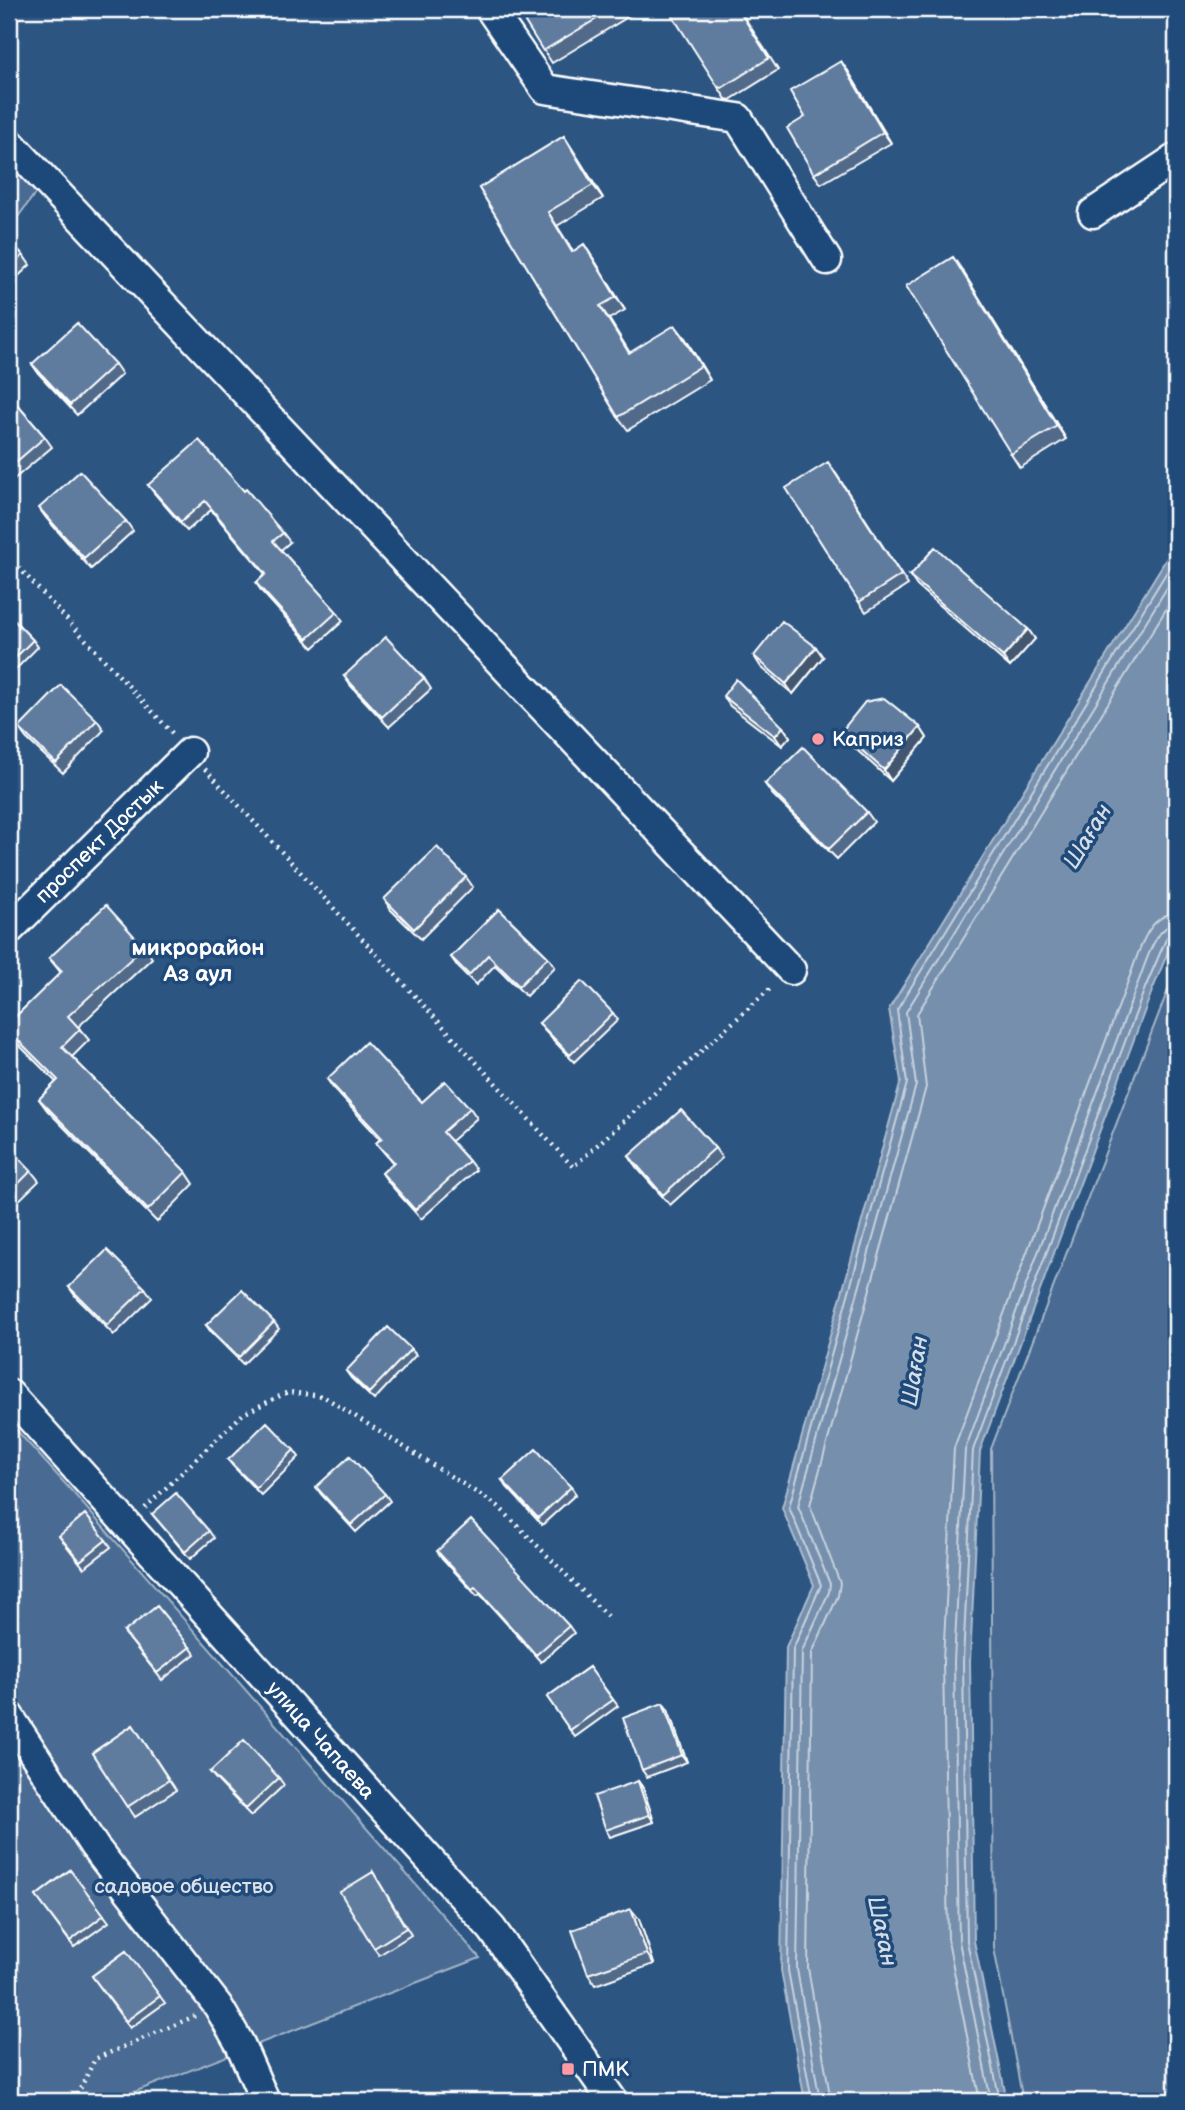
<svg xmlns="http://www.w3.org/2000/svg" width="1185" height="2110" font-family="'Balsamiq Sans',sans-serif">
<rect width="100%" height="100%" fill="#2c5582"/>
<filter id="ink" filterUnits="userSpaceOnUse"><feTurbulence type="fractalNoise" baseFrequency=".0143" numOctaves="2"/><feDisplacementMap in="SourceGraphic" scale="14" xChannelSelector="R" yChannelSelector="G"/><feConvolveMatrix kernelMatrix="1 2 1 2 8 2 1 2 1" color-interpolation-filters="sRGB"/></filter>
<g filter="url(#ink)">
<path fill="#486b92" stroke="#a4b5c8" stroke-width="2" d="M9,156L40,187L17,218L9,212Z
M1176,969V2101H1023L994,1948L991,1449Z
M9,1422L69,1488L480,1958L111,2101H9Z"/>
<path fill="#748fad" stroke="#acbcce" stroke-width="2" d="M1176,543V932L1152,991L980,1451L970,1662L974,1941L1007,2101H805L781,1970L786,1647L814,1585L782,1508L901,1081L889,1009Z"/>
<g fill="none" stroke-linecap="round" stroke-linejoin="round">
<path stroke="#c7d2de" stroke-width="2" d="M812,2101L788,1970L793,1649L821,1585L789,1507L907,1083L897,1010L1176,557
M820,2101L797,1969L802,1651L829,1592L830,1584L798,1506L916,1085L906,1012L1176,573
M831,2101L808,1968L812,1653L838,1596L840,1583L810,1505L926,1087L917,1014L1176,593
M980,2101L948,1941L943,1661L954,1448L1128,981C1138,957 1145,915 1176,913
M991,2101L959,1941L954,1662L965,1450L1137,985C1145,967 1154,925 1176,924
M1000,2101L967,1941L963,1662L973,1450L1145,988L1167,937L1176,933"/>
<defs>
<path id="minor" d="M490,9L545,89L738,118L827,260
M9,142L791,970
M1093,213L1176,158
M9,930L190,752
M9,1394L492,1929L613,2101
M9,1716L94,1846L218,2006L240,2044L265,2101"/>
</defs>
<use href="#minor" stroke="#fff" stroke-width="33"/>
<path stroke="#fff" stroke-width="4.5" stroke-dasharray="2 5" stroke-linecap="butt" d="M9,557L173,734
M205,769L573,1167L772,987
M145,1508L243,1414L288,1392L323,1396L498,1506L607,1616
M74,2101L95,2059L195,2016"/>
<use href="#minor" stroke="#1f4a7a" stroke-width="28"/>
</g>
<path fill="#516b89" stroke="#fff" stroke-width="2" d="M517,9H641L552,63Z
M739,9L778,70L730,100L726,99L718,87Z
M848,71L891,143L821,184L814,174L805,117Z
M564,136L603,198L557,226L573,251L593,258L625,310L609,319L630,353L685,338L710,380L628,430L618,417L479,188Z
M9,240L23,255L30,265L9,285Z
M962,270L1066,439L1020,468L1011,454Z
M32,364H115L122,374L77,415L39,374Z
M9,395L45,437L52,447L13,480L9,476Z
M835,472L908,585L866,612L859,602Z
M148,485L244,491L283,533L290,542L281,550L337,612L343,621L313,648L262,592L256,583L265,574L211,510L187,531L155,494Z
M39,508L126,521L133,531L91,569L46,518Z
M910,576L1028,629L1035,639L1010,667L917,586Z
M9,615L33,640L38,647L9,676Z
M754,656L823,657L793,694L761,667Z
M344,676L424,678L431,689L389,727L351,686Z
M723,696L783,727L790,737L782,746L730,706Z
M97,720L104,730L63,773L26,738L19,728Z
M920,727L927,738L891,781L848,742L841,732Z
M765,784L867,812L874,822L837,859L772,794Z
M9,838L13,844L9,849Z
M466,877L473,887L421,939L391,910L384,899Z
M499,909L548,957L555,967L526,996L495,965L476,985L458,967L451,957Z
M144,947L152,958L78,1027L89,1040L72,1057L186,1172L194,1184L157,1222L47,1110L39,1099L56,1082L13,1039L9,1033V1023L61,973L49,958Z
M613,1013L618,1020L574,1062L544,1030L539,1023Z
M327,1079L422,1102L470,1108L477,1118L451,1141L469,1161L476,1170L421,1219L388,1182L382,1173L393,1163L376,1143L380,1139L333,1088Z
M9,1148L31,1171L39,1181L9,1210Z
M715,1148L722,1158L670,1205L636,1167L629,1156Z
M69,1287L145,1288L152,1298L114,1335L76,1297Z
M274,1322L279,1329L243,1364L211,1332L206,1325Z
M411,1349L416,1355L374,1400L351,1378L346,1371Z
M294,1450L299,1457L261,1495L233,1466L228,1460Z
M502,1480L571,1487L576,1494L542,1525L507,1487Z
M316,1487L385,1494L390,1501L356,1532L321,1494Z
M152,1514L209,1531L214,1538L190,1559Z
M59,1536L106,1540L111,1547L84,1568Z
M437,1551L569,1626L574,1633L541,1662L480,1594L477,1596L442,1558Z
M124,1632L190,1647L195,1654L162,1680Z
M589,1667L618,1706L575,1737L547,1697Z
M668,1710L687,1762L647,1777L642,1770Z
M133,1725L176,1790L135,1817L92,1753Z
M210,1772L279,1778L284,1785L251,1816L215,1778Z
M638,1781L643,1788L654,1822L610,1837L606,1830Z
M70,1870L109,1922L74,1947L36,1896Z
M373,1872L411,1935L379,1955L374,1948Z
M639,1919L654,1964L595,1985L588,1974Z
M126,1951L165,2003L130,2028L92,1976Z"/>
<path fill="#42576f" stroke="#fff" stroke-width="2" d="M841,61L848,71L891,143L883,132Z
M564,136L573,150L603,198L593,185Z
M548,212L557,226L581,265L572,252Z
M584,244L593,258L625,310L616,297Z
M953,257L962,270L1066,439L1057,426Z
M600,306L609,319L638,367L629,353Z
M675,325L685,338L710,380L701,366Z
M1028,629L1035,639L1010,667L1003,657Z
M816,647L823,657L793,694L786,684Z
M783,727L790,737L782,746L775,736Z
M920,727L927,738L891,781L884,770Z
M663,1703L668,1710L687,1762L682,1755Z
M638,1781L643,1788L654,1822L649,1815Z
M631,1909L639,1919L654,1964L647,1954Z"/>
<path fill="#5e7c9f" stroke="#fff" stroke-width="2" d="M517,9H613L543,51Z
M668,9H738L769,58L722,88L718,87Z
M841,61L883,132L814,174L787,128L805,117L790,91Z
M564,136L593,185L548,212L572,252L584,244L616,297L600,306L629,353L675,325L701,366L618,417L479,188Z
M9,240L23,255L9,268Z
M953,257L1057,426L1011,454L906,286Z
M77,323L115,364L70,405L32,364Z
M9,395L45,437L9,468Z
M199,440L244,491L246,489L283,533L273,541L337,612L307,639L256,583L266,574L205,501L181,522L148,485Z
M828,462L901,575L859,602L786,488Z
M80,471L126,521L84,558L39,508Z
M935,547L1028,629L1003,657L910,576Z
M9,615L33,640L9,664Z
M782,621L816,647L786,684L754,656Z
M386,637L424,678L382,717L344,676Z
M736,679L783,727L775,736L723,696Z
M61,685L97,720L56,763L19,728Z
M884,698L920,727L884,770L841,732L865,702Z
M803,747L867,812L829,849L765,784Z
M437,847L466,877L414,929L384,899Z
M106,905L144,947L68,1016L80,1029L62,1047L186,1172L148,1210L39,1099L58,1080L9,1031V1023L62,971L49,958Z
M499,909L548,957L519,986L488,955L469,975L451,957Z
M582,981L613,1013L570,1055L539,1023Z
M366,1042L422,1102L445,1081L470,1108L443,1132L469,1161L415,1210L382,1173L394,1162L376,1143L382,1138L327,1079Z
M681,1110L715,1148L663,1195L629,1156Z
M9,1148L31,1171L9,1193Z
M107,1250L145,1288L107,1325L69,1287Z
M242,1290L274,1322L239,1357L206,1325Z
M388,1327L411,1349L369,1393L346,1371Z
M267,1422L294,1450L256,1488L228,1460Z
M536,1449L571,1487L538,1518L502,1480Z
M350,1456L385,1494L351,1525L316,1487Z
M176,1493L209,1531L185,1552L152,1514Z
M85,1514L106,1540L80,1561L59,1536Z
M471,1520L569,1626L536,1655L475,1587L472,1589L437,1551Z
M157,1606L190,1647L157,1673L124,1632Z
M589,1667L613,1700L570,1730L547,1697Z
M663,1703L682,1755L642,1770L623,1718Z
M133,1725L169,1780L127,1807L92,1753Z
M244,1740L279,1778L246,1809L210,1772Z
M638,1781L649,1815L606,1830L594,1796Z
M70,1870L104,1915L70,1941L36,1896Z
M373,1872L406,1928L374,1948L340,1892Z
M631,1909L647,1954L588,1974L572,1930Z
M126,1951L160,1996L126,2021L92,1976Z"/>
</g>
<g fill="#ff9aa2" stroke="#1f4a7a" stroke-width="2.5">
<circle cx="818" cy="739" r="7"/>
<rect x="561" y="2062" width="14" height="14" rx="3.5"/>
</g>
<g text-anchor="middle" stroke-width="7" stroke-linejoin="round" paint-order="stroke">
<g font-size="21" fill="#fff" stroke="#1f4a7a" text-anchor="start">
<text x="832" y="746">Каприз</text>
<text x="582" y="2076">ПМК</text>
</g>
<g font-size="21" fill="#fff" stroke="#1f4a7a">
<text transform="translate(99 841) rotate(-44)" y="7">проспект Достык</text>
<text transform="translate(321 1740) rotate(48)" y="7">улица Чапаева</text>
</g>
<g font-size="21" fill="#dae1e9" stroke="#1f4a7a">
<text x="184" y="1893">садовое общество</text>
</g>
<g font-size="23" font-style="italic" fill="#d5dde6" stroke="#1f4a7a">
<text transform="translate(1087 836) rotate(-59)" y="8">Шаған</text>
<text transform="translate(914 1371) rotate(-81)" y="8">Шаған</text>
<text transform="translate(883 1931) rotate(78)" y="8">Шаған</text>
</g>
<g font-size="23" font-weight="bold" fill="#fff" stroke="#1f4a7a">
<text x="198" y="955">микрорайон<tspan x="198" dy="26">Аз аул</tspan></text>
</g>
</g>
<rect width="1185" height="2110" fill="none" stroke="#1f4a7a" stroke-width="35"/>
<rect x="18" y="18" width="1150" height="2075" fill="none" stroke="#fff" stroke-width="2.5" filter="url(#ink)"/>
</svg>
